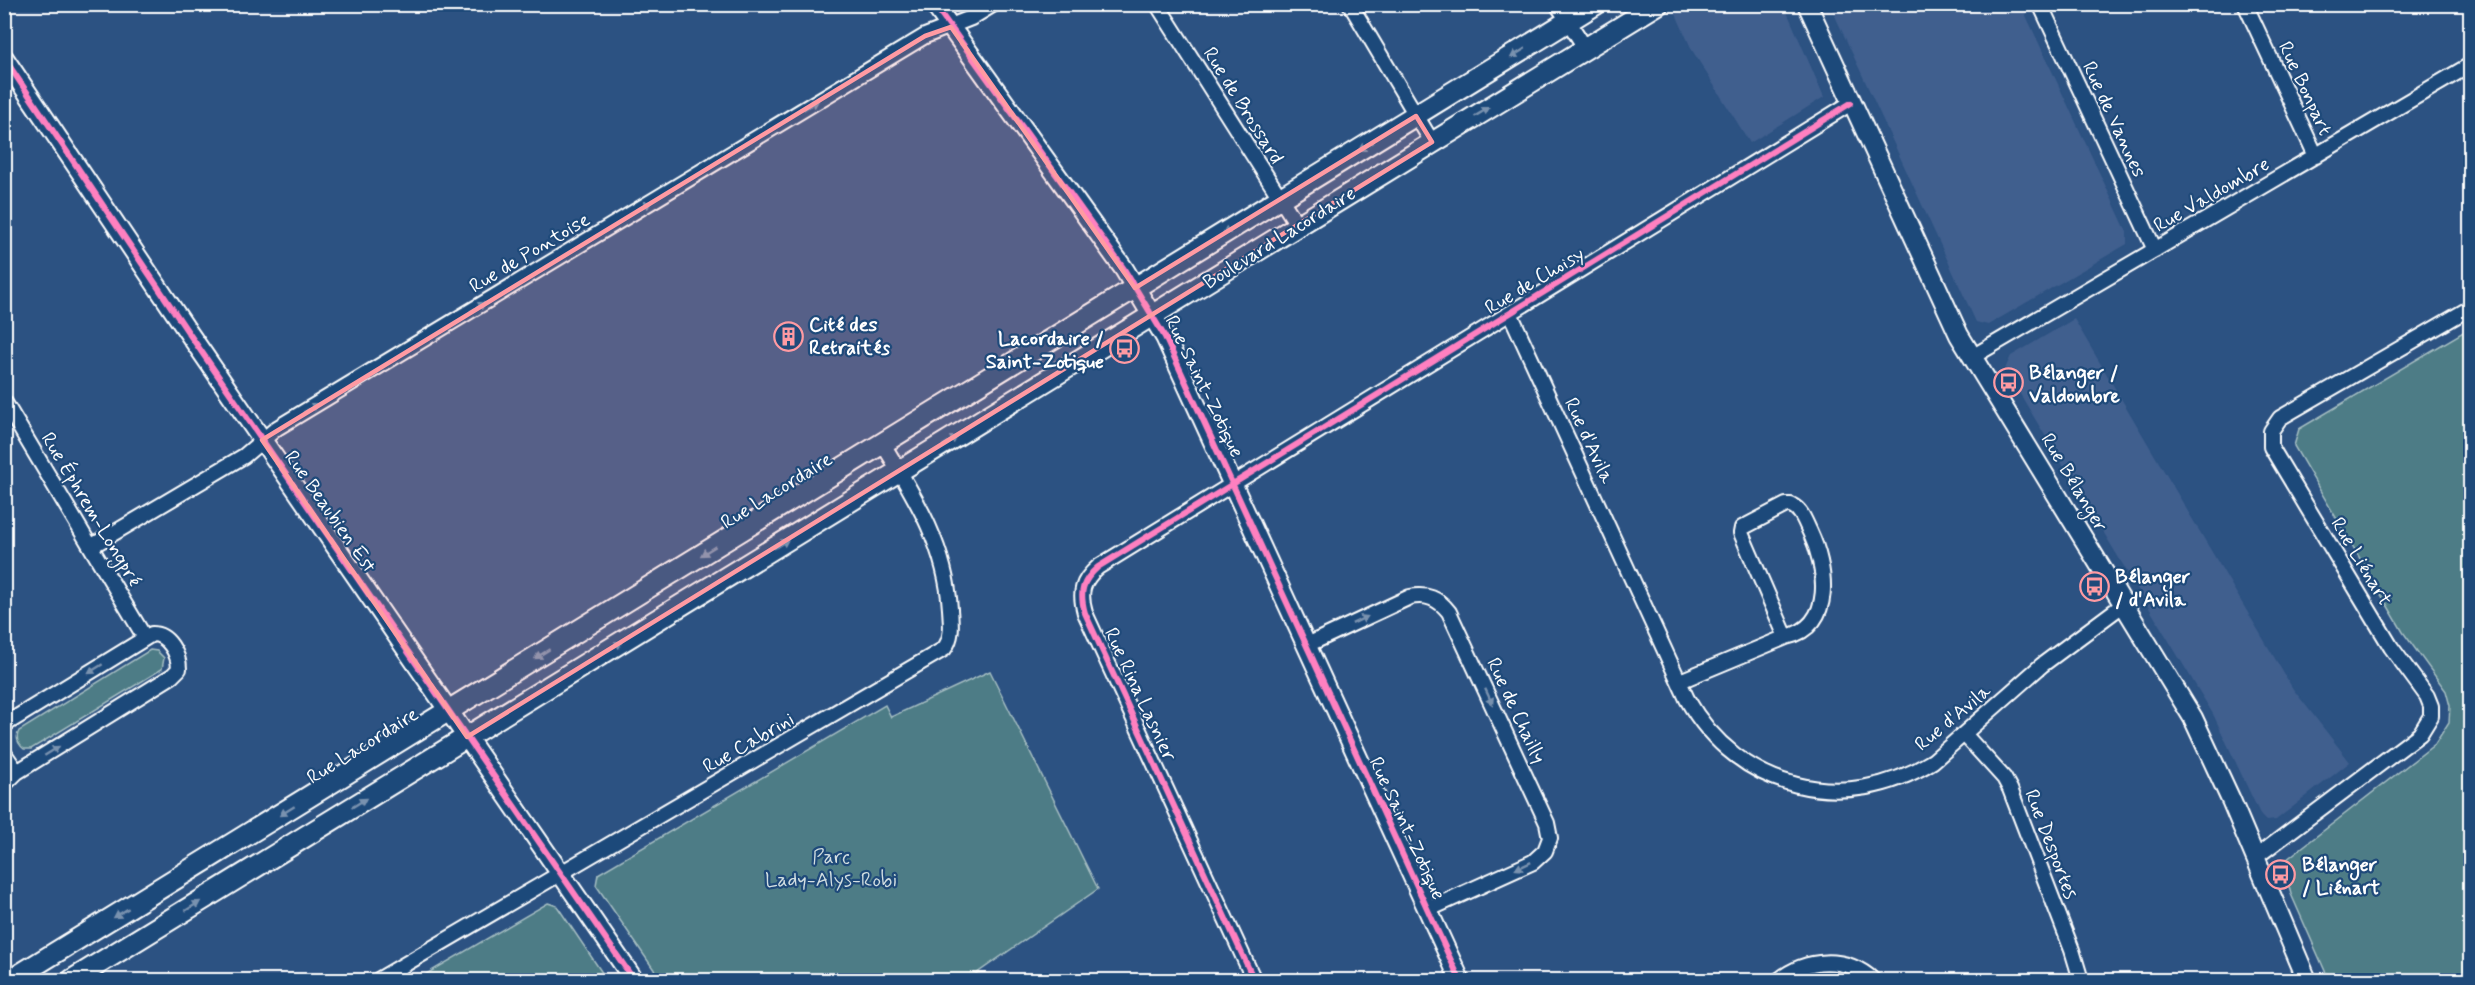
<svg xmlns="http://www.w3.org/2000/svg" width="2475" height="985" font-family="Mynerve,sans-serif">
<rect width="100%" height="100%" fill="#2c5282"/>
<filter id="ink" filterUnits="userSpaceOnUse"><feTurbulence type="fractalNoise" baseFrequency=".0167" numOctaves="2"/><feDisplacementMap in="SourceGraphic" scale="12" xChannelSelector="R" yChannelSelector="G"/><feConvolveMatrix kernelMatrix="1 2 1 2 8 2 1 2 1" color-interpolation-filters="sRGB"/></filter>
<g filter="url(#ink)">
<path fill="#405f8e" d="M1688,4L1784,5L1824,97L1750,143L1692,50L1675,12Z
M934,5H994L951,27Z
M1830,5H2021L2127,232V244L1988,325L1976,322Z
M2074,319L2293,689L2350,762L2276,820L2266,821L2261,816L2213,714L2005,369L2011,356Z"/>
<path fill="#4d7c86" stroke="#a6bec2" stroke-width="1.5" d="M2470,328V980H2329L2291,894L2282,863L2435,744L2449,722L2450,706L2446,691L2403,632L2294,446L2299,429Z
M150,650L157,651L164,658L162,669L31,749H24C18,744 15,738 19,731Z
M990,671L1098,889L967,980H661L596,885L598,874L885,705L891,717Z
M548,903L557,906L607,980H416Z"/>
<g fill="none" stroke-linecap="round" stroke-linejoin="round">
<defs>
<path id="minor" d="M1157,4L1298,226
M1350,4L1432,142
M1557,4L1586,49
M2040,4L2155,250
M2245,4L2316,156
M1510,313L1687,699C1738,790 1845,816 1933,761L2042,665L2124,604
M1972,357L2470,65
M4,401L145,638
M92,546L244,456L277,428L925,36L971,18L994,4
M1307,645L1410,597C1427,594 1438,598 1449,612L1547,823L1550,838L1545,851L1533,862L1427,910
M1680,681L1786,637C1836,626 1826,566 1810,532C1805,522 1802,510 1791,505H1786L1742,528L1741,533L1786,637
M4,725L152,634C168,634 179,654 179,669L172,676L17,772L4,785
M1964,734L2004,778L2010,789L2072,950L2081,980
M4,753L17,772
M2256,857L2420,734L2431,716V706L2427,696L2391,647L2271,447V431L2280,418L2470,308
M378,980L944,649C953,637 951,624 950,609C946,546 915,497 883,444
M1254,980L1085,613C1079,592 1082,581 1098,567L1851,103
M1779,980C1806,958 1846,955 1873,980"/>
<path id="tertiary" d="M934,4L1124,269L1165,337L1460,980
M1807,4L1959,335L2193,718L2231,800L2307,980
M4,58L190,335L634,980"/>
<path id="secondary" d="M11,980L1596,4
M72,980L1658,4"/>
</defs>
<use href="#minor" stroke="#fff" stroke-width="18"/>
<use href="#tertiary" stroke="#fff" stroke-width="22"/>
<use href="#secondary" stroke="#fff" stroke-width="24"/>
<use href="#minor" stroke="#1f4a7a" stroke-width="14"/>
<use href="#tertiary" stroke="#1f4a7a" stroke-width="18"/>
<use href="#secondary" stroke="#1f4a7a" stroke-width="20"/>
<defs>
<path id="cycleway" d="M934,4L1124,269L1165,337L1460,980
M4,58L190,335L634,980
M1254,980L1085,613C1079,592 1082,581 1098,567L1851,103"/>
</defs>
<use href="#cycleway" stroke="#1f4a7a" stroke-width="10"/>
<use href="#cycleway" stroke="#ff80c0" stroke-width="6"/>
</g>
<defs><path id="oneway-solid" d="M-6-.8H1V-3.2L6.5 0L1 3.2V.8H-6Z" transform="scale(1.5)"/></defs>
<g fill="#7992af">
<use href="#oneway-solid" transform="translate(1518 53) rotate(148)"/>
<use href="#oneway-solid" transform="translate(811 105) rotate(-31)"/>
<use href="#oneway-solid" transform="translate(1482 112) rotate(-31)"/>
<use href="#oneway-solid" transform="translate(1366 146) rotate(149)"/>
<use href="#oneway-solid" transform="translate(644 206) rotate(-31)"/>
<use href="#oneway-solid" transform="translate(1230 229) rotate(148)"/>
<use href="#oneway-solid" transform="translate(478 307) rotate(-31)"/>
<use href="#oneway-solid" transform="translate(311 408) rotate(-31)"/>
<use href="#oneway-solid" transform="translate(950 441) rotate(-32)"/>
<use href="#oneway-solid" transform="translate(781 544) rotate(-32)"/>
<use href="#oneway-solid" transform="translate(708 551) rotate(148)"/>
<use href="#oneway-solid" transform="translate(1360 620) rotate(-25)"/>
<use href="#oneway-solid" transform="translate(615 646) rotate(-32)"/>
<use href="#oneway-solid" transform="translate(542 654) rotate(148)"/>
<use href="#oneway-solid" transform="translate(95 669) rotate(148)"/>
<use href="#oneway-solid" transform="translate(1489 697) rotate(65)"/>
<use href="#oneway-solid" transform="translate(52 751) rotate(-32)"/>
<use href="#oneway-solid" transform="translate(359 803) rotate(-32)"/>
<use href="#oneway-solid" transform="translate(287 811) rotate(148)"/>
<use href="#oneway-solid" transform="translate(1523 866) rotate(155)"/>
<use href="#oneway-solid" transform="translate(193 906) rotate(-32)"/>
<use href="#oneway-solid" transform="translate(121 913) rotate(148)"/>
</g>
</g>
<path fill="#ff9aa2" fill-opacity="0.2" stroke="#ff9aa2" stroke-width="4.5" stroke-linejoin="round" d="M951,27L1135,288L1416,116L1432,142L467,737L262,440L925,36Z"/>
<defs>
<symbol id="building-ring" viewBox="-11 -11 22 22"><circle r="9.5" fill="#1f4a7a" stroke="#ff9aa2" stroke-width="1.5"/><path d="M-4-6H4V6H1V3H-1V6H-4ZM-2.5-4.3h1.7v1.8h-1.7ZM.8-4.3h1.7v1.8H.8ZM-2.5-1h1.7V.8h-1.7ZM.8-1h1.7V.8H.8Z" fill="#ff9aa2"/></symbol>
<symbol id="bus-ring" viewBox="-11 -11 22 22"><circle r="9.5" fill="#1f4a7a" stroke="#ff9aa2" stroke-width="1.5"/><path d="M-5-6H5V4H4V6H2V4H-2V6H-4V4H-5ZM-3.5-4V0h7V-4ZM-3.5 1.2v1.5H-2V1.2ZM2 1.2v1.5H3.5V1.2Z" fill="#ff9aa2"/></symbol>
</defs>
<g fill-rule="evenodd">
<use href="#building-ring" x="772" y="320" width="33" height="33"/>
<use href="#bus-ring" x="1108" y="332" width="33" height="33"/>
<use href="#bus-ring" x="1992" y="366" width="33" height="33"/>
<use href="#bus-ring" x="2078" y="570" width="33" height="33"/>
<use href="#bus-ring" x="2264" y="858" width="33" height="33"/>
</g>
<g text-anchor="middle" stroke-width="4.5" stroke-linejoin="round" paint-order="stroke">
<g font-size="20" fill="#fff" stroke="#1f4a7a">
<text transform="translate(2306 88) rotate(65)" y="7">Rue Bonpart</text>
<text transform="translate(1244 105) rotate(58)" y="7">Rue de Brossard</text>
<text transform="translate(2115 119) rotate(65)" y="7">Rue de Vannes</text>
<text transform="translate(2211 194) rotate(-30)" y="7">Rue Valdombre</text>
<text transform="translate(1279 237) rotate(-32)" y="7">Boulevard Lacordaire</text>
<text transform="translate(529 252) rotate(-31)" y="7">Rue de Pontoise</text>
<text transform="translate(1534 280) rotate(-31)" y="7">Rue de Choisy</text>
<text transform="translate(1205 386) rotate(64)" y="7">Rue Saint-Zotique</text>
<text transform="translate(1590 440) rotate(65)" y="7">Rue d'Avila</text>
<text transform="translate(2075 482) rotate(59)" y="7">Rue Bélanger</text>
<text transform="translate(776 490) rotate(-32)" y="7">Rue Lacordaire</text>
<text transform="translate(92 509) rotate(59)" y="7">Rue Éphrem-Longpré</text>
<text transform="translate(331 511) rotate(55)" y="7">Rue Beaubien Est</text>
<text transform="translate(2362 561) rotate(59)" y="7">Rue Liénart</text>
<text transform="translate(1141 694) rotate(65)" y="7">Rue Rina Lasnier</text>
<text transform="translate(1517 710) rotate(65)" y="7">Rue de Chailly</text>
<text transform="translate(1952 717) rotate(-40)" y="7">Rue d'Avila</text>
<text transform="translate(748 742) rotate(-30)" y="7">Rue Cabrini</text>
<text transform="translate(362 745) rotate(-32)" y="7">Rue Lacordaire</text>
<text transform="translate(1408 828) rotate(65)" y="7">Rue Saint-Zotique</text>
<text transform="translate(2052 844) rotate(69)" y="7">Rue Desportes</text>
</g>
<g font-size="20" font-weight="bold" fill="#fff" stroke="#1f4a7a" text-anchor="start">
<text x="809" y="331">Cité des<tspan x="809" dy="23">Retraités</tspan></text>
<text x="1104" y="345" text-anchor="end">Lacordaire /<tspan x="1104" dy="23">Saint-Zotique</tspan></text>
<text x="2029" y="379">Bélanger /<tspan x="2029" dy="23">Valdombre</tspan></text>
<text x="2115" y="583">Bélanger<tspan x="2115" dy="23">/ d'Avila</tspan></text>
<text x="2302" y="871">Bélanger<tspan x="2302" dy="23">/ Liénart</tspan></text>
</g>
<g font-size="20" fill="#d2dee1" stroke="#1f4a7a">
<text x="831" y="863">Parc<tspan x="831" dy="23">Lady-Alys-Robi</tspan></text>
</g>
</g>
<rect width="2475" height="985" fill="none" stroke="#1f4a7a" stroke-width="24"/>
<rect x="12" y="12" width="2451" height="961" fill="none" stroke="#fff" stroke-width="2" filter="url(#ink)"/>
</svg>
